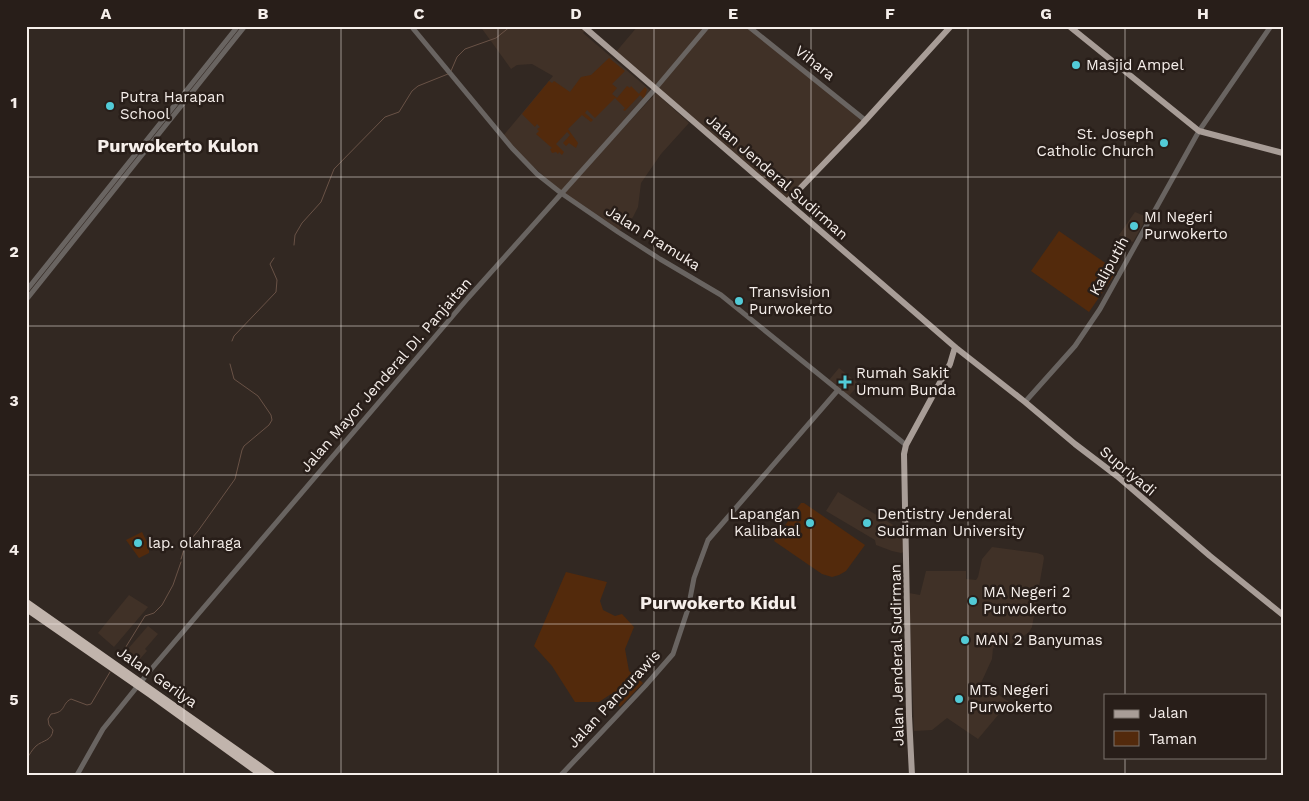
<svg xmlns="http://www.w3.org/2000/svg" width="1309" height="801" font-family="'Work Sans',sans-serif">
<rect width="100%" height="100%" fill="#322822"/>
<path fill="#403127" d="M480,26H584L587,28L583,33L651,91L562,192L519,154L503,136L553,76L532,64L517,65L511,69Z
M638,26H747L865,120L787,201L615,53Z
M656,93L689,123L661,154L641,183L638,207L633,217L619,231L563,193Z
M1135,212L1147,217L1133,242L1119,235Z
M839,368L859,384L849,396L829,380Z
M838,492L895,526L906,528V551L901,553L892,551L876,545L875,540L826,511Z
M992,547L1037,553L1043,555L1044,558L1032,627L1029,632L1014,643L993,648L992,659L981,683L1009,702L978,739L947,718L932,730L914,731L909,593L920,595L926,571H966V579L976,580L978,577L982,559Z
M129,595L148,607L114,647L98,633Z
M148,626L158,634L145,649L147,651L138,661L127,650Z"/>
<path fill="#532a0c" d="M609,58L625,71L612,84L617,88L612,94L617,98L627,86L630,88L631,86L639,94L645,87L647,90L644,99L640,95L625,111L623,110L625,108L615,98L595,118L587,110L585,113L593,120L591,122L582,115L568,129L578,143L576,148L569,143L566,146L563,143L570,135L567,132L556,144L564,152L562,155L559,152L558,154L556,152L552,153L550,149L552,148L536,134L539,131L537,129L540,127L537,124L535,127L522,114L549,81L552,83L554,81L570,92L581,77L591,75Z
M1059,231L1117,271L1089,312L1031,271Z
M801,503H804L865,545L846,571L839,575L832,577L822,574L774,541Z
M142,532L149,546V553L139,558L126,540Z
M566,572L607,582L600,601L603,610L615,616L622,614L634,627L625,649L629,671L643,683L620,707L611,694L599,702H575L552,666L534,646Z"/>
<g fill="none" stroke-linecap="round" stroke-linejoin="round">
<path stroke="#695246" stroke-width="1" d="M451,71L457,57L465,49L496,38L511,26
M294,245L295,235L302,223L321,202L334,169L385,117L399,112L412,91L418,86L448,74
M232,341L234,336L276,292L277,280L270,264L274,258
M181,559L185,546L198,531L235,479L242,450L244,446L269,425L272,420L271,415L258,396L234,379L230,364
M119,658L145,616L154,613L162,605L173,585L181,562
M26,760C29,755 32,750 36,746C43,740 52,741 53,730L49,725L48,719L51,714C67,712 61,704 71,699L87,705L91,704L110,672"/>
<path stroke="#696461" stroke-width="5" d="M411,26L512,148L537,174L561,193L618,232L660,259L721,295L906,445
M748,26L865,120
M26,291L238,26
M26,300L245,26
M1025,402L1075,346L1100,309L1199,131L1271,26
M77,775L103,729L153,667L468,298L655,89L708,26
M561,775L645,686L673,654L688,609L694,578L708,540L838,390"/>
<path stroke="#a89d97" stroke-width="6" d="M583,26L955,347L1025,402L1075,444L1117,476L1210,556L1283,615
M1069,26L1199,131L1283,153
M787,202L863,123L951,26
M912,775L909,716L904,454L906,445L950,364L955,347"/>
<path stroke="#c1b4ac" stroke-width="7" d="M26,602L272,775
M26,608L150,694L262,775"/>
</g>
<path fill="none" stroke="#f6efeb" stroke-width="1" stroke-opacity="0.55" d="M184,26V775M341,26V775M498,26V775M654,26V775M811,26V775M968,26V775M1125,26V695M26,177H1283M26,326H1283M26,475H1283M26,624H1283M1125,757V775"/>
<g fill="#52cbd7" stroke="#281e19" stroke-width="2">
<circle cx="1076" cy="65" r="5"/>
<circle cx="110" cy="106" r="5"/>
<circle cx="1164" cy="143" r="5"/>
<circle cx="1134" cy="226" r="5"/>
<circle cx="739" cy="301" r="5"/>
<path d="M842.5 374.5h5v5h5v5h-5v5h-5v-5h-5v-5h5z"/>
<circle cx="810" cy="523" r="5"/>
<circle cx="867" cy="523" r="5"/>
<circle cx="138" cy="543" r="5"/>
<circle cx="973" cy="601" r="5"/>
<circle cx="965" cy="640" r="5"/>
<circle cx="959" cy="699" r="5"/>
</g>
<g text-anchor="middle" stroke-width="5" stroke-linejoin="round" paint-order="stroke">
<g font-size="15" fill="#f6efeb" stroke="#281e19">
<text transform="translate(815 63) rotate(38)" y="5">Vihara</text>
<text transform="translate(777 177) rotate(41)" y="5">Jalan Jenderal Sudirman</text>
<text transform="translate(653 238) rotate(32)" y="5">Jalan Pramuka</text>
<text transform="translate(1109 266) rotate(-61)" y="5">Kaliputih</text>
<text transform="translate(386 375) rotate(-49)" y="5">Jalan Mayor Jenderal DI. Panjaitan</text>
<text transform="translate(1128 471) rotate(40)" y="5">Supriyadi</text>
<text transform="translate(897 655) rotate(-91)" y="5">Jalan Jenderal Sudirman</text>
<text transform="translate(157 677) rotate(35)" y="5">Jalan Gerilya</text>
<text transform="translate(614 699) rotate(-47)" y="5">Jalan Pancurawis</text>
</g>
<g font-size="15" fill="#f6efeb" stroke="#281e19" text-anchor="start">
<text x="1086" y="70">Masjid Ampel</text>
<text x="120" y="102">Putra Harapan<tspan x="120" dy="17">School</tspan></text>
<text x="1154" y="139" text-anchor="end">St. Joseph<tspan x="1154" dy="17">Catholic Church</tspan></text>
<text x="1144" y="222">MI Negeri<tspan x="1144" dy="17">Purwokerto</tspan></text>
<text x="749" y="297">Transvision<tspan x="749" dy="17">Purwokerto</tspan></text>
<text x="856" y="378">Rumah Sakit<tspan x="856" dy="17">Umum Bunda</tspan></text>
<text x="800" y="519" text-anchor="end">Lapangan<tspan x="800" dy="17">Kalibakal</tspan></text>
<text x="877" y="519">Dentistry Jenderal<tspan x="877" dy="17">Sudirman University</tspan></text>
<text x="148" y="548">lap. olahraga</text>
<text x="983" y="597">MA Negeri 2<tspan x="983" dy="17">Purwokerto</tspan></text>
<text x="975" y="645">MAN 2 Banyumas</text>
<text x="969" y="695">MTs Negeri<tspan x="969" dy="17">Purwokerto</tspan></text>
</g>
<g font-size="18" font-weight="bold" fill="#f6efeb" stroke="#281e19">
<text x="178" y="152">Purwokerto Kulon</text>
<text x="718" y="609">Purwokerto Kidul</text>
</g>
</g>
<rect width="1309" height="801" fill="none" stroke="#281e19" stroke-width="55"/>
<rect x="1104" y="694" width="162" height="65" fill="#281e19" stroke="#7a726d"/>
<rect x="1114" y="710" width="25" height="8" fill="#a89d97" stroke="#7a726d"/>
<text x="1149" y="718" font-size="15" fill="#f6efeb">Jalan</text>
<rect x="1114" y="731" width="25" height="15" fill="#532a0c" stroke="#7a726d"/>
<text x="1149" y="744" font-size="15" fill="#f6efeb">Taman</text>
<rect x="28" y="28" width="1254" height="746" fill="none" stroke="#f6efeb" stroke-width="2"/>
<g font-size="16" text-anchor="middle" font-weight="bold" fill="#f6efeb">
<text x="106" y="19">A</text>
<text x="263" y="19">B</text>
<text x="419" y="19">C</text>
<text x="576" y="19">D</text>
<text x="733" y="19">E</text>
<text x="890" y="19">F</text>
<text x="1046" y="19">G</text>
<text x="1203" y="19">H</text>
<text x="14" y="108">1</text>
<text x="14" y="257">2</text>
<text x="14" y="406">3</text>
<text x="14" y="555">4</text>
<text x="14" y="705">5</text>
</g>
</svg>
